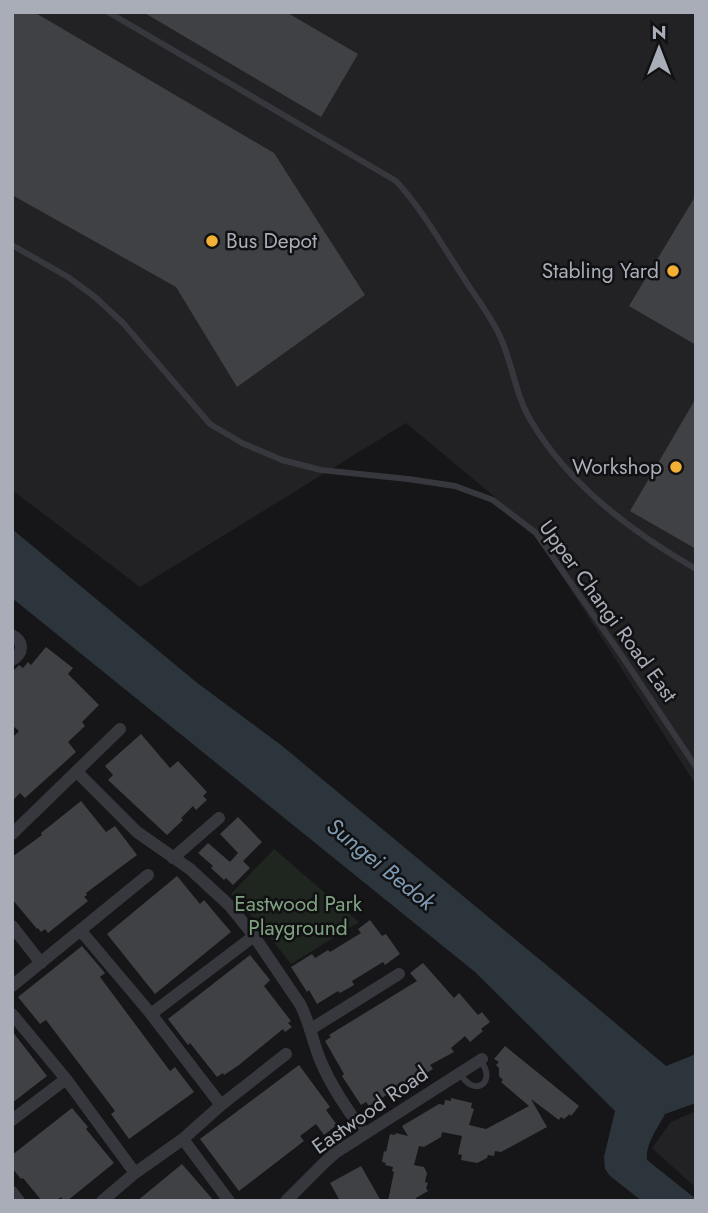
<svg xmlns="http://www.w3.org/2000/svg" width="708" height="1213" font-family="Jost,sans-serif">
<rect width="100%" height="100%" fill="#161618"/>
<path fill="#222225" d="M12,12H696V785L530,526L406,423L140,587L12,490Z
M696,1111V1188L652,1148L671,1122Z"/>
<path fill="#1e261f" d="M274,849L359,922L291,964L265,931L231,894Z"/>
<path fill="#2c353c" d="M12,529L196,682L281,745L568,983L666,1066L696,1054V1103L665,1114C658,1128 645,1144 647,1160L696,1199V1201H642L610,1176L605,1169L604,1157L615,1111L475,972L12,598Z"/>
<path fill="#404145" d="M12,12H34L274,153L365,295L237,387L176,287L12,195Z
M143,12H286L358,54L321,117Z
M696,195V345L629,306Z
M696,398V549L630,511Z
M46,647L73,668L68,674L99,705L82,722L85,726L68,742L76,752L25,798L20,793L12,801V738L19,731L12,725V672L19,665L23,668L28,662L31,665Z
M141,734L170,768L178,761L207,792L203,796L207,800L196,810L193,806L181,818L183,820L167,835L108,780L113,775L105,766Z
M81,801L106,832L115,826L137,855L86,893L87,895L84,897L88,901L48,933L45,929L41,932L38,928L37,929L12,899V857L42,835L41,833Z
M238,817L262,842L243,861L250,868L233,885L226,878L224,880L211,868L213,866L198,853L208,843L230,862L238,853L220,834Z
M177,876L200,904L204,900L231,932L155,994L107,934Z
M370,920L382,936L386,934L400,954L385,965L383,962L352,981L354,985L340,993L338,991L317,1004L309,990L307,992L291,967L312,954L315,958L328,950L330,952L361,933L358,929Z
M82,946L105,973L100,977L170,1071L175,1067L194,1092L129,1139L111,1114L115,1111L46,1020L40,1024L18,997Z
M250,955L270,980L264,986L291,1021L288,1023L292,1027L285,1032L283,1029L239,1065L224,1075L223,1073L217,1077L190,1043L188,1045L168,1019Z
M423,963L454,998L459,993L478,1015L482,1012L490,1022L481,1029L483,1031L470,1042L465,1036L451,1048L454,1052L430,1065L433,1069L418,1078L417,1076L369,1106L366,1102L361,1105L342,1076L344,1074L325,1041L331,1037L329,1035L417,981L410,973Z
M12,1031L47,1076L12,1103Z
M505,1046L579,1106L571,1116L570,1114L564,1119L561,1117L559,1120L531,1099L547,1127L501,1152L495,1151L494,1156L488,1155L487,1158L477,1163L461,1160L462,1155L458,1154L462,1136L442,1132L441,1137L424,1147L419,1146L414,1165L424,1167L427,1173L425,1182L428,1183L426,1188L428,1191L416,1198L417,1201H388L394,1172L392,1171L393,1167L385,1165L386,1163L382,1162L384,1151L386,1152L390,1134L395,1135L396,1133L408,1136L402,1126L439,1104L444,1105L445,1100L451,1101V1098L472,1103L471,1108L474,1109L469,1125L486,1129L529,1106L501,1082L503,1080L499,1076V1068L496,1065L499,1062L494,1059Z
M299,1065L330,1107L326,1110L337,1125L324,1135L316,1124L300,1136L304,1141L239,1191L200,1139Z
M72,1108L88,1127L86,1129L114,1163L67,1201H64L61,1197L56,1201H42L23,1178L21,1179L12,1168V1155Z
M182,1164L214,1201H137Z
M361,1166L381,1201H340L330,1183Z"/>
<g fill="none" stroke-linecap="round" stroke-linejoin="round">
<path stroke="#37383d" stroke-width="6" d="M108,12L396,181C422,209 442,245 463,277C476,298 493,318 502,341C513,367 516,396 531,421C569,485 632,532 696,569
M12,245L68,277L95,297L123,323L210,424L242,443L282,460L321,470L408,479L455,486L493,500L536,533L622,656L696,767
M460,1073C474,1099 498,1082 480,1060"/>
<path stroke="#37383d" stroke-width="12" d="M12,635C24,641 24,653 12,660
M77,772L137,832L190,869L230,906L254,936L300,1004C309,1021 312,1039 319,1057C330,1085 347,1109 365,1134
M12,834L120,729
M173,858L219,818
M12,926L41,963
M81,931L151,1014L221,1105
M12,986L148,875
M12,1014L66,1079L135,1173
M151,1014L254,936
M311,1029L399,974
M12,1120L66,1079
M183,1139L229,1201
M12,1192L19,1201
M102,1201L135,1173L183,1139L221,1105L286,1054
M286,1201L324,1163L335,1153L482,1059"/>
</g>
<g fill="#f2b134" stroke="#111113" stroke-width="2.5">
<circle cx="212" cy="241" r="7"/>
<circle cx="673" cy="271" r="7"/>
<circle cx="676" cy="467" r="7"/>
</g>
<g text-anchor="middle" stroke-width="5" stroke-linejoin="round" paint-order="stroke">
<g font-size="21" fill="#a8adb8" stroke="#111113" text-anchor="end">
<text x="226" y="248" text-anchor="start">Bus Depot</text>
<text x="659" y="278">Stabling Yard</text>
<text x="662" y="474">Workshop</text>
</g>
<g font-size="21" fill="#a8adb8" stroke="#111113">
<text transform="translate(608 611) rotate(54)" y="7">Upper Changi Road East</text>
<text transform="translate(370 1110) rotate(-35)" y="7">Eastwood Road</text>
</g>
<g font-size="21" fill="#7fa381" stroke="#111113">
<text x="298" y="911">Eastwood Park<tspan x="298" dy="24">Playground</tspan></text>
</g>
<g font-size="23" font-style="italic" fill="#7f9bb3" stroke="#111113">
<text transform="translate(381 864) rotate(39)" y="8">Sungei Bedok</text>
</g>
</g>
<rect width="708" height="1213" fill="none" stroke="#a8adb8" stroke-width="28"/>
<g transform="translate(659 49)" stroke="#111113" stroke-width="5" paint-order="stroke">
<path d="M0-5L12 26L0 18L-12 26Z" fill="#a8adb8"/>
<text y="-10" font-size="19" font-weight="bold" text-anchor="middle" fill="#a8adb8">N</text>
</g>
</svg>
